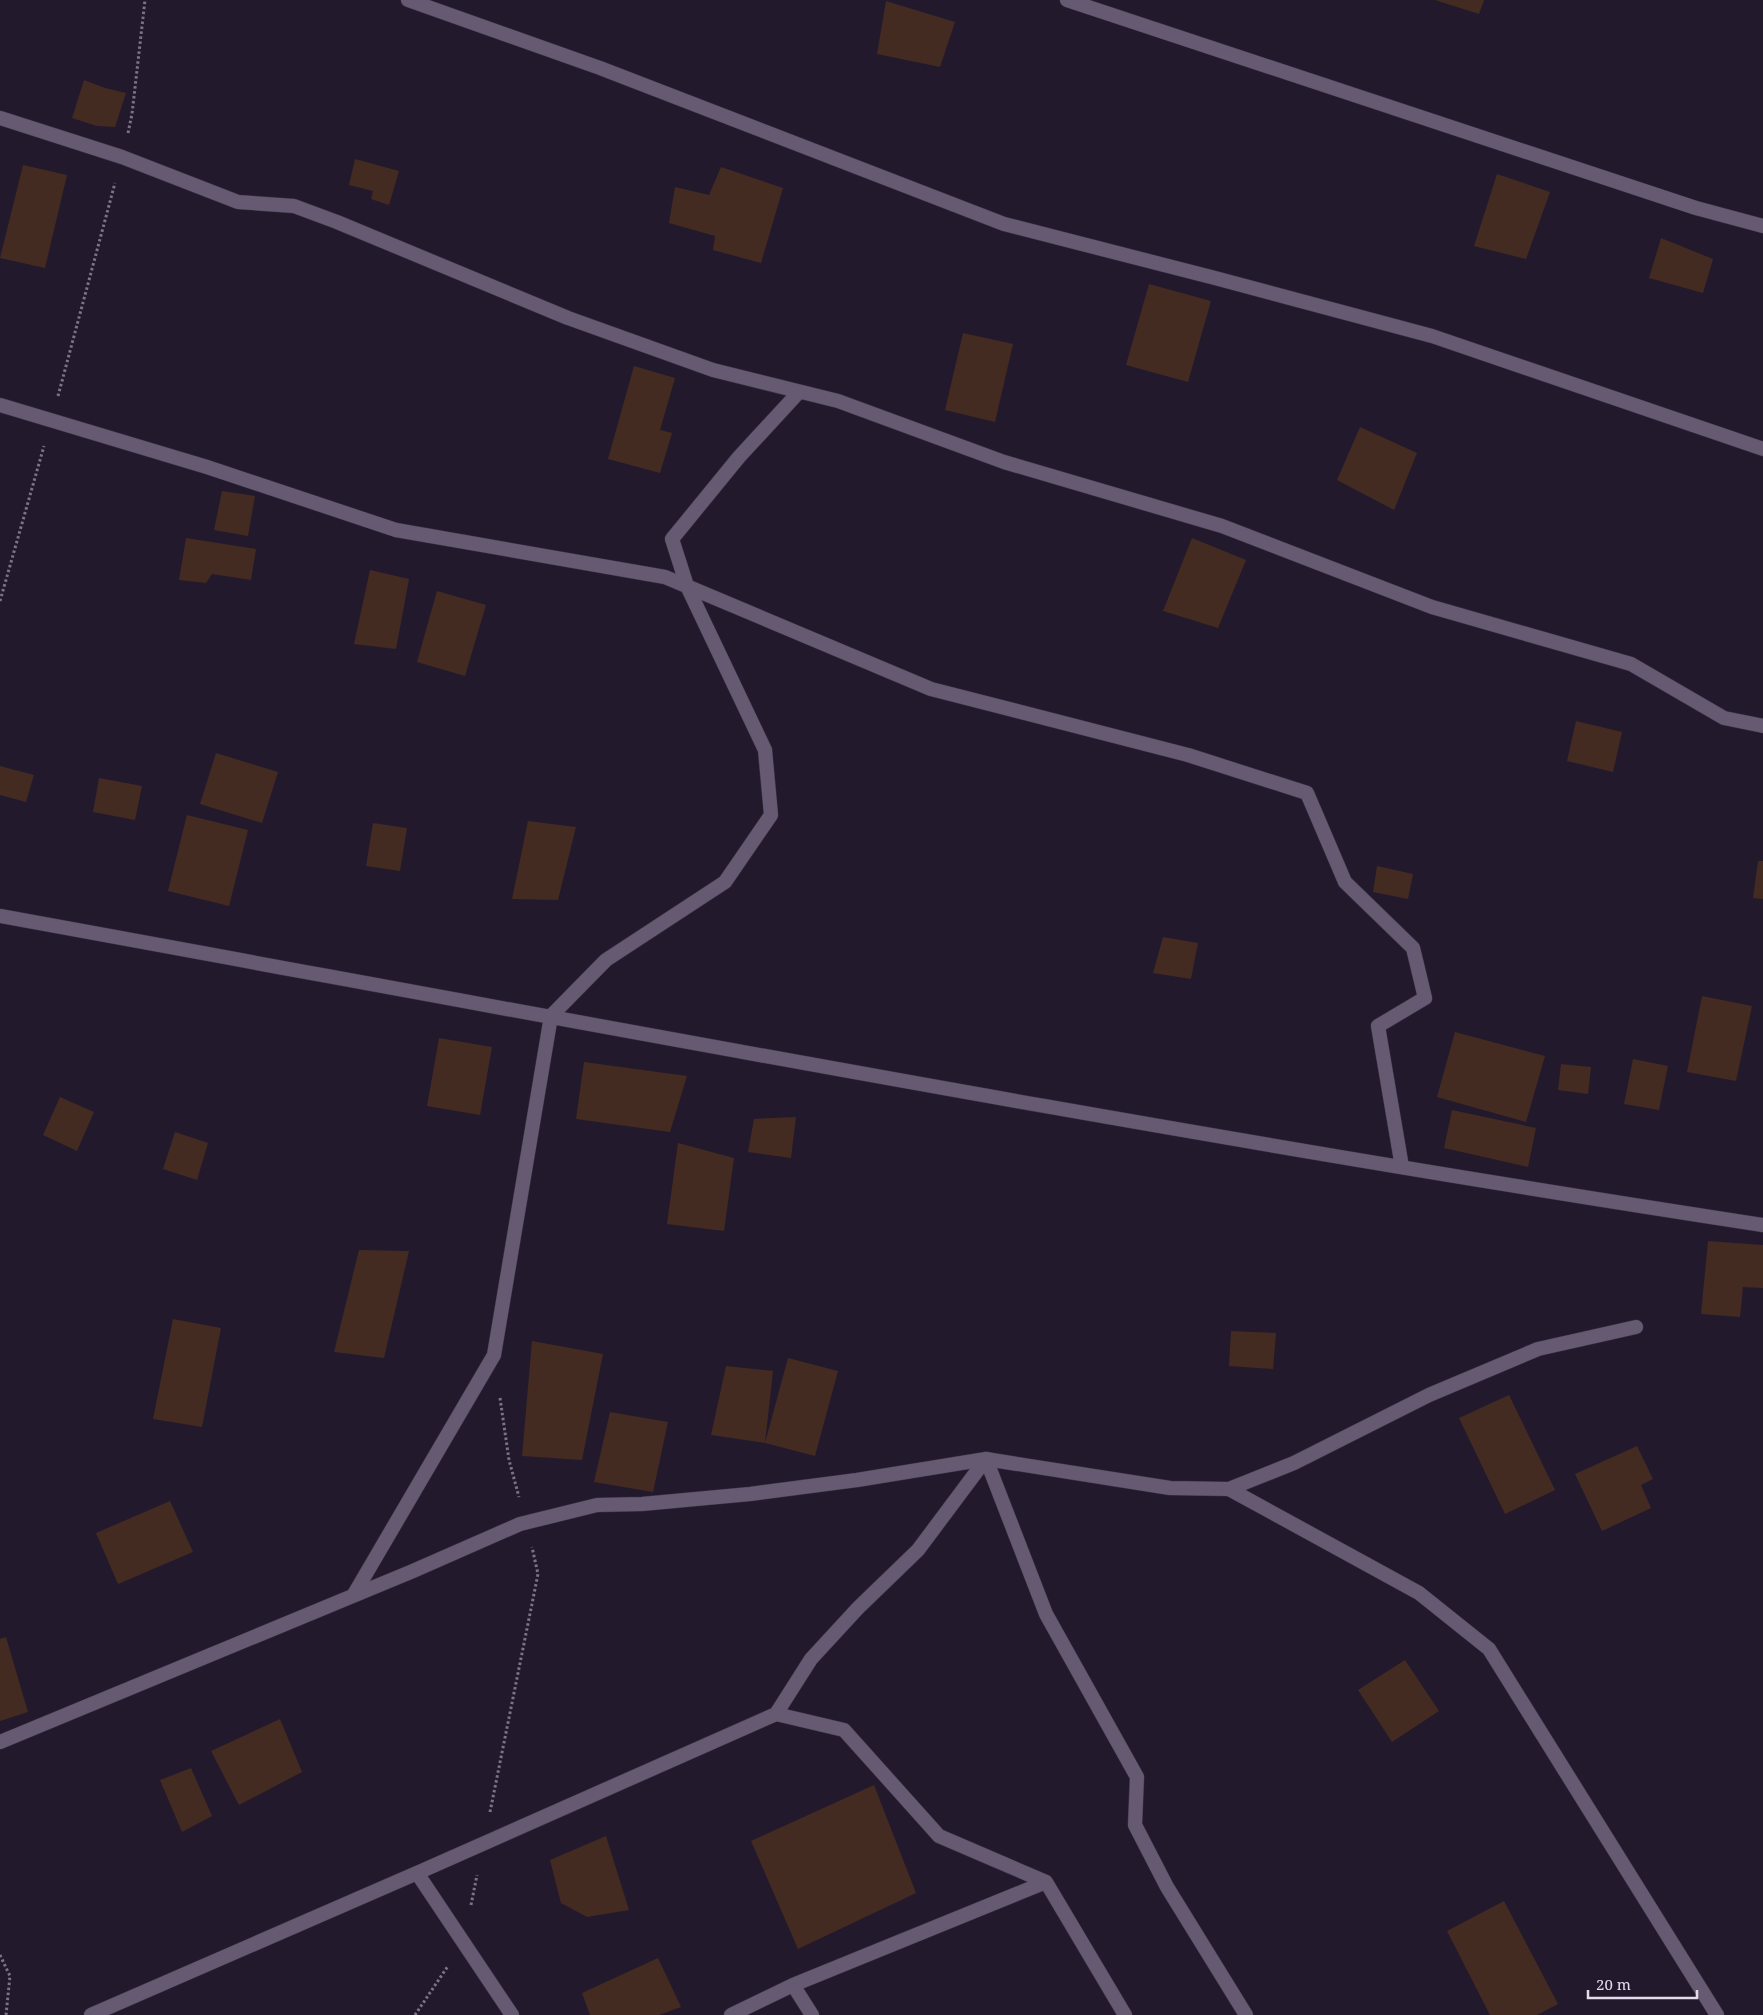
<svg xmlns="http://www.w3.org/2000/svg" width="1763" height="2015" font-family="'Noto Serif',serif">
<rect width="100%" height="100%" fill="#23192d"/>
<path fill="#432b22" d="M1435,0H1484L1479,14Z
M886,1L955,22L940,67L877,54Z
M84,80L105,88L126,93L115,127L97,126L72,118Z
M355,159L399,171L389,205L371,199L373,191L349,185Z
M23,165L67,175L45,268L0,258Z
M721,167L783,188L761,263L713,250L715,236L669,223L675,187L709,195Z
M1497,174L1550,192L1526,259L1474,246Z
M1661,238L1713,259L1703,293L1649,278Z
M1149,284L1211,301L1188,382L1126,365Z
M963,333L1013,344L995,422L945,410Z
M634,366L675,378L660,430L672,433L660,473L608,459Z
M1360,427L1417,453L1394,510L1337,480Z
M222,491L255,496L248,536L214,530Z
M186,538L256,549L251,580L212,574L206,583L179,580Z
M1192,538L1246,560L1218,628L1163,611Z
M370,570L409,579L396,649L354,644Z
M437,591L486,605L465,676L417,662Z
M1576,721L1622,732L1613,772L1567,761Z
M216,753L278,772L262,823L200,804Z
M0,766L34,775L26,802L0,795Z
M99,778L142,786L135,820L93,812Z
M187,815L248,830L229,906L168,891Z
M528,821L576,827L558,900L512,899Z
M373,823L407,828L400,871L366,866Z
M1758,861H1763V899L1753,898Z
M1377,866L1413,874L1408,899L1373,892Z
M1163,937L1198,943L1191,979L1153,973Z
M1702,996L1752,1006L1736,1081L1687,1072Z
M1455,1032L1545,1056L1526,1122L1437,1097Z
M439,1038L492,1047L480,1115L427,1106Z
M1633,1059L1668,1066L1659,1110L1624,1104Z
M584,1062L687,1076L670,1132L576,1119Z
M1561,1064L1591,1067L1588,1094L1558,1090Z
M60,1097L94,1112L77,1151L43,1135Z
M1452,1110L1536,1128L1528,1167L1444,1148Z
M796,1117L791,1158L748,1152L754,1119Z
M175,1132L208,1143L197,1180L163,1169Z
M678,1143L734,1158L724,1231L667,1224Z
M1708,1241L1763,1245V1288L1743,1287L1740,1317L1701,1314Z
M359,1250L409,1251L384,1358L334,1352Z
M173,1319L221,1328L202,1427L153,1419Z
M1231,1331L1276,1333L1273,1369L1229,1366Z
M532,1341L603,1354L582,1460L522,1456Z
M788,1358L838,1371L815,1456L765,1443L711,1435L726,1366L773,1371L765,1443Z
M1509,1395L1555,1490L1505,1514L1459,1418Z
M610,1412L668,1422L653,1492L594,1482Z
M1637,1446L1653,1479L1641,1485L1651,1508L1602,1531L1575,1474Z
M170,1501L193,1552L118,1584L96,1533Z
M6,1637L28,1712L0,1721V1639Z
M1405,1660L1439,1711L1392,1742L1358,1690Z
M280,1719L302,1772L239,1805L211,1751Z
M191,1768L212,1816L182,1832L160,1780Z
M874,1785L916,1893L798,1949L751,1841Z
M606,1836L629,1910L587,1917L561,1903L550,1860Z
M1504,1901L1558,2004L1537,2015H1490L1447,1931Z
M658,1958L681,2007L659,2015H590L582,1993Z"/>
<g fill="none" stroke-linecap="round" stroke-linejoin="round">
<defs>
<path id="service" d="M986,1459L1046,1614L1137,1777L1135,1825L1167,1887L1246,2015
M1229,1489L1294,1463L1429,1395L1538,1349L1636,1327
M776,1714L844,1730L939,1836L1046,1882
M417,1873L776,1714L811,1659L858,1608L918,1550L986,1459
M793,1985L1046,1882L1125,2015
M91,2015L417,1873L512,2015
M731,2015L793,1985L812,2015"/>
<path id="minor" d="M408,0L600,68L1004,224L1215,278L1432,336L1763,449
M1067,0L1696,208L1763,226
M0,118L122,157L238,202L294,206L337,222L568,318L713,370L838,401L1004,462L1222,526L1432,607L1631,664L1724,718L1763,726
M0,405L207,467L396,530L665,577L931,689L1188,755L1307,793L1345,882L1413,948L1425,998L1378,1026L1402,1167
M0,916C587,1023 1173,1135 1763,1225
M353,1596L494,1355L551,1016L606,960L725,882L771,815L765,750L687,586L672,539L739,457L799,392
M0,1742L413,1571L520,1524L597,1505L642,1504L750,1494L857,1480L986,1459L1170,1488L1229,1489L1419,1593L1489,1649L1717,2015"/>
</defs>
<use href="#service" stroke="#3b3443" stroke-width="15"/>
<use href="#minor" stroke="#3b3443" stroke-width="15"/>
<path stroke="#7c7485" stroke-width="3" stroke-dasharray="2.5 2.5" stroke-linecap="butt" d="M128,133L132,114L145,0
M58,396L115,183
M0,601L44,446
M500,1398L509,1460L519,1497
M490,1812L538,1574L532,1547
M471,1905L477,1875
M0,1955L10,1976L6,2015
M415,2015L448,1966"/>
<use href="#service" stroke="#655a71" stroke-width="14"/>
<use href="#minor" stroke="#655a71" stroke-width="14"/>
</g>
<path d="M1588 1990v8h109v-8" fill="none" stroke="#e3ddeb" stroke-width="2.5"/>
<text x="1596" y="1990" font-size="15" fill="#e3ddeb" stroke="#23192d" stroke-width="4" paint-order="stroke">20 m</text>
</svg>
